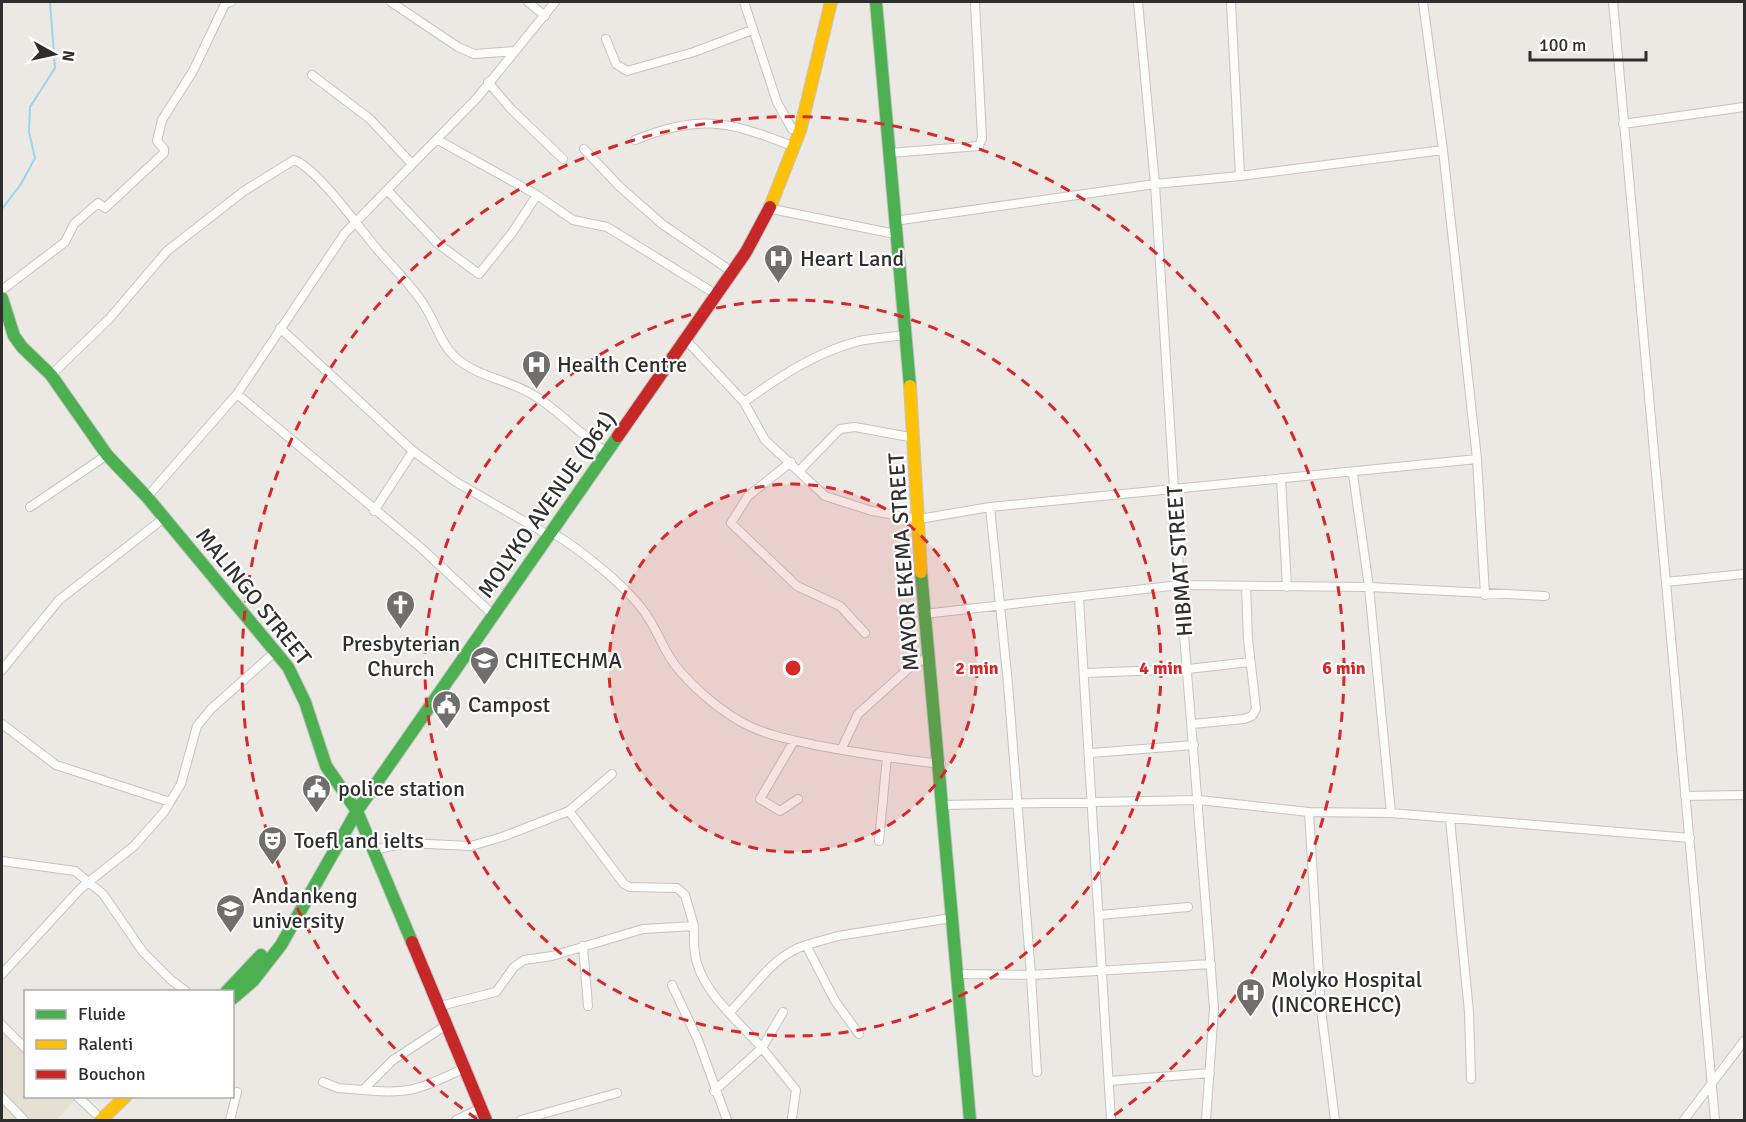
<svg xmlns="http://www.w3.org/2000/svg" width="1746" height="1122" font-family="Signika,sans-serif">
<rect width="100%" height="100%" fill="#ece8e4"/>
<path fill="#e6e0d3" d="M2,1029L25,1052L26,1096L73,1097L76,1099L56,1120H2Z"/>
<g fill="none" stroke-linecap="round" stroke-linejoin="round">
<path stroke="#99d6ec" stroke-width="2" d="M2,209L21,184L35,158L29,132L30,107L55,68L50,2"/>
<defs>
<path id="street" d="M391,2L458,47L474,54L515,51
M528,2L545,16
M744,2L777,102L792,129
M1138,2L1155,184L1180,585L1214,1008L1206,1120
M1231,2L1240,176
M1423,2L1443,150
M1613,2L1715,1120
M606,39L616,64L627,71L694,52L752,30
M312,75L370,119L412,164
M488,82L511,109L563,159
M1623,124L1744,107
M438,140L537,195
M635,140C699,115 725,120 787,144
M584,149L619,186L662,224L725,267
M889,153L979,146L982,138L975,2
M388,191L437,243L479,274L512,233L537,195L573,220L607,227L709,290
M772,209L895,234
M894,221L1155,184L1240,176L1443,150L1477,459
M2,290L65,242L74,224L98,203L105,208L164,153V149L157,141L162,120L193,71L225,4L231,2
M280,328L413,451L374,511
M686,340L744,402L765,440L825,496L872,511L919,519L990,507L1477,459L1485,595
M51,375L109,319L167,251L244,191L294,160C317,168 360,229 377,249C393,268 411,284 424,305C435,321 439,341 454,356C477,378 509,379 535,396C561,412 581,436 607,452
M237,394L420,547L488,610
M744,402C779,377 816,352 859,341C873,338 889,337 905,335
M413,451L456,482L543,532
M791,462L748,496L731,523L797,586L840,606L865,633
M800,470L840,429L855,427L915,438
M1353,474L1369,587L1391,813
M1281,478L1287,587
M147,497L237,394L345,233L477,98L555,2
M30,507L107,455
M551,532C580,549 632,590 649,619C660,636 665,654 679,670C697,691 724,714 749,726C770,736 793,740 815,745C857,753 898,759 941,764
M1666,582L1744,574
M1079,598L1111,1120
M924,614L1180,585L1369,587L1545,596
M2,670L59,600L164,518
M1085,673L1188,669L1250,662
M2,724L56,765L170,802
M1193,724L1244,719L1252,716L1256,709L1248,639L1246,586
M794,741L760,799L780,811L798,799
M841,750L858,714L908,669L930,655
M1091,753L1194,745
M1685,796L1744,795
M944,805L1199,800L1309,812L1391,813L1690,838
M569,811L624,884L630,887L677,888L685,895L694,926
M1309,812L1321,1009L1335,1120
M1450,819L1469,1012L1471,1079
M879,841L887,757
M373,850L407,843L471,846L502,837L569,811L612,774
M2,861L75,871L103,894L143,952L171,980L187,992
M1100,915L1188,907
M806,945L838,936L951,918
M583,946L588,1006
M2,974L81,888L134,846L164,812L181,784L197,726L211,709L276,651
M955,974L1031,975L1008,684L990,507
M672,985L698,1040L727,1120
M440,1006L496,992L514,967L524,960L552,956L643,929L694,926C694,938 693,952 697,963C706,995 740,1023 762,1048L714,1091
M730,1012C755,987 772,956 806,945L835,1001L859,1034
M783,1012L762,1048L796,1090L792,1118
M2,1025L26,1049
M1037,1072L1031,975L1211,964
M1109,1081L1210,1073
M323,1082L338,1088L363,1090L393,1060L448,1024
M363,1090C413,1095 421,1088 465,1068
M77,1096L95,1113
M2,1097L24,1120
M230,1120L237,1092
M456,1120L481,1108
M521,1120L617,1093
M1684,1120L1744,1041"/>
<path id="fast" d="M876,2L910,386
M2,298L14,336L22,347L51,375L107,455L147,497L288,667L305,702L326,766L357,811L412,942
M921,572L970,1120
M226,992L261,955
M232,999L253,981L281,945L357,811L618,436"/>
<path id="slow" d="M770,207L800,131L831,2
M910,386L921,572
M101,1120L126,1096"/>
<path id="jam" d="M618,436L746,252L770,207
M412,942L486,1120"/>
</defs>
<use href="#street" stroke="#c5c4c5" stroke-width="10"/>
<use href="#fast" stroke="#c5c4c5" stroke-width="14"/>
<use href="#slow" stroke="#c5c4c5" stroke-width="14"/>
<use href="#jam" stroke="#c5c4c5" stroke-width="14"/>
<use href="#street" stroke="#fcfcfb" stroke-width="8"/>
<use href="#fast" stroke="#4caf50" stroke-width="12"/>
<use href="#slow" stroke="#ffc107" stroke-width="12"/>
<use href="#jam" stroke="#c62828" stroke-width="12"/>
</g>
<circle cx="793" cy="668" r="184" fill="#d62828" fill-opacity=".12"/>
<g fill="none" stroke="#d62828" stroke-width="3" stroke-dasharray="10 8">
<circle cx="793" cy="668" r="184"/>
<circle cx="793" cy="668" r="368"/>
<path d="M477 1119A551 551 0 1 1 1109 1119"/>
</g>
<defs>
<symbol id="hospital-pin" viewBox="-11 -11 22 30"><path d="M0 17L-7.5 6A9.5 9.5 0 1 1 7.5 6Z" fill="#706f6e" stroke="#fff"/><path d="M-5-5h3v3.5h4V-5h3V5h-3V1.5h-4V5h-3Z" fill="#fff"/></symbol>
<symbol id="church-pin" viewBox="-11 -11 22 30"><path d="M0 17L-7.5 6A9.5 9.5 0 1 1 7.5 6Z" fill="#706f6e" stroke="#fff"/><path d="M-1.2-6h2.4v3.5h3.3v2.4h-3.3V6h-2.4V-.1h-3.3v-2.4h3.3Z" fill="#fff"/></symbol>
<symbol id="university-pin" viewBox="-11 -11 22 30"><path d="M0 17L-7.5 6A9.5 9.5 0 1 1 7.5 6Z" fill="#706f6e" stroke="#fff"/><path d="M0-5L7-2L0 1L-7-2ZM-4 1L0 2.5L4 1V4Q0 6-4 4Z" fill="#fff"/></symbol>
<symbol id="civic-pin" viewBox="-11 -11 22 30"><path d="M0 17L-7.5 6A9.5 9.5 0 1 1 7.5 6Z" fill="#706f6e" stroke="#fff"/><path d="M-.6-6.5H3V-4.5H.6V-3L4-1V1h2V6H-6V1h2V-1L-.6-3ZM-1.2 2.5V6h2.4V2.5Z" fill="#fff"/></symbol>
<symbol id="theatre-pin" viewBox="-11 -11 22 30"><path d="M0 17L-7.5 6A9.5 9.5 0 1 1 7.5 6Z" fill="#706f6e" stroke="#fff"/><path d="M-5-5.5Q0-4 5-5.5V0Q5 5 0 6Q-5 5-5 0ZM-3.3-2.5H-1v1.5H-3.3ZM1-2.5H3.3v1.5H1ZM-2.8 1Q0 5.5 2.8 1Z" fill="#fff"/></symbol>
</defs>
<g fill-rule="evenodd">
<use href="#hospital-pin" x="762" y="242" width="33" height="45"/>
<use href="#hospital-pin" x="520" y="348" width="33" height="45"/>
<use href="#church-pin" x="384" y="588" width="33" height="45"/>
<use href="#university-pin" x="468" y="644" width="33" height="45"/>
<use href="#civic-pin" x="430" y="688" width="33" height="45"/>
<use href="#civic-pin" x="300" y="772" width="33" height="45"/>
<use href="#theatre-pin" x="256" y="824" width="33" height="45"/>
<use href="#university-pin" x="214" y="892" width="33" height="45"/>
<use href="#hospital-pin" x="1234" y="976" width="33" height="45"/>
</g>
<g text-anchor="middle" stroke-width="4.5" stroke-linejoin="round" paint-order="stroke">
<g font-size="22" fill="#2e2e2e" stroke="#fff" text-anchor="start">
<text x="800" y="266">Heart Land</text>
<text x="557" y="372">Health Centre</text>
<text x="401" y="651" text-anchor="middle">Presbyterian<tspan x="401" dy="25">Church</tspan></text>
<text x="505" y="668">CHITECHMA</text>
<text x="468" y="712">Campost</text>
<text x="338" y="796">police station</text>
<text x="294" y="848">Toefl and ielts</text>
<text x="252" y="903">Andankeng<tspan x="252" dy="25">university</tspan></text>
<text x="1271" y="987">Molyko Hospital<tspan x="1271" dy="25">(INCOREHCC)</tspan></text>
</g>
<g font-size="22" fill="#2e2e2e" stroke="#fff">
<text transform="translate(546 504) rotate(-55)" y="8">MOLYKO AVENUE (D61)</text>
<text transform="translate(1179 561) rotate(-94)" y="8">HIBMAT STREET</text>
<text transform="translate(903 562) rotate(-94)" y="8">MAYOR EKEMA STREET</text>
<text transform="translate(254 596) rotate(51)" y="8">MALINGO STREET</text>
</g>
</g>
<circle cx="793" cy="668" r="9" fill="#d62828" stroke="#fff" stroke-width="3"/>
<g font-size="18" text-anchor="middle" font-weight="bold" fill="#d62828" stroke="#fff" stroke-width="4.5" stroke-linejoin="round" paint-order="stroke">
<text x="977" y="674">2 min</text>
<text x="1161" y="674">4 min</text>
<text x="1344" y="674">6 min</text>
</g>
<rect width="1746" height="1122" fill="none" stroke="#2e2e2e" stroke-width="6"/>
<rect x="24" y="990" width="210" height="108" fill="#ffffff" stroke="#ababab" stroke-width="1.5"/>
<rect x="36" y="1010" width="30" height="9" fill="#4caf50" stroke="#ababab" stroke-width="1.5"/>
<text x="78" y="1020" font-size="18" fill="#2e2e2e">Fluide</text>
<rect x="36" y="1040" width="30" height="9" fill="#ffc107" stroke="#ababab" stroke-width="1.5"/>
<text x="78" y="1050" font-size="18" fill="#2e2e2e">Ralenti</text>
<rect x="36" y="1070" width="30" height="9" fill="#c62828" stroke="#ababab" stroke-width="1.5"/>
<text x="78" y="1080" font-size="18" fill="#2e2e2e">Bouchon</text>
<g transform="translate(54 54) rotate(98)" stroke="#ffffff" stroke-width="4.5" paint-order="stroke">
<path d="M0-4.5L10 22L0 15L-10 22Z" fill="#2e2e2e"/>
<text y="-9" font-size="16" font-weight="bold" text-anchor="middle" fill="#2e2e2e">N</text>
</g>
<path d="M1530 51v9h116v-9" fill="none" stroke="#2e2e2e" stroke-width="3"/>
<text x="1539" y="51" font-size="18" fill="#2e2e2e" stroke="#ffffff" stroke-width="4.5" paint-order="stroke">100 m</text>
</svg>
